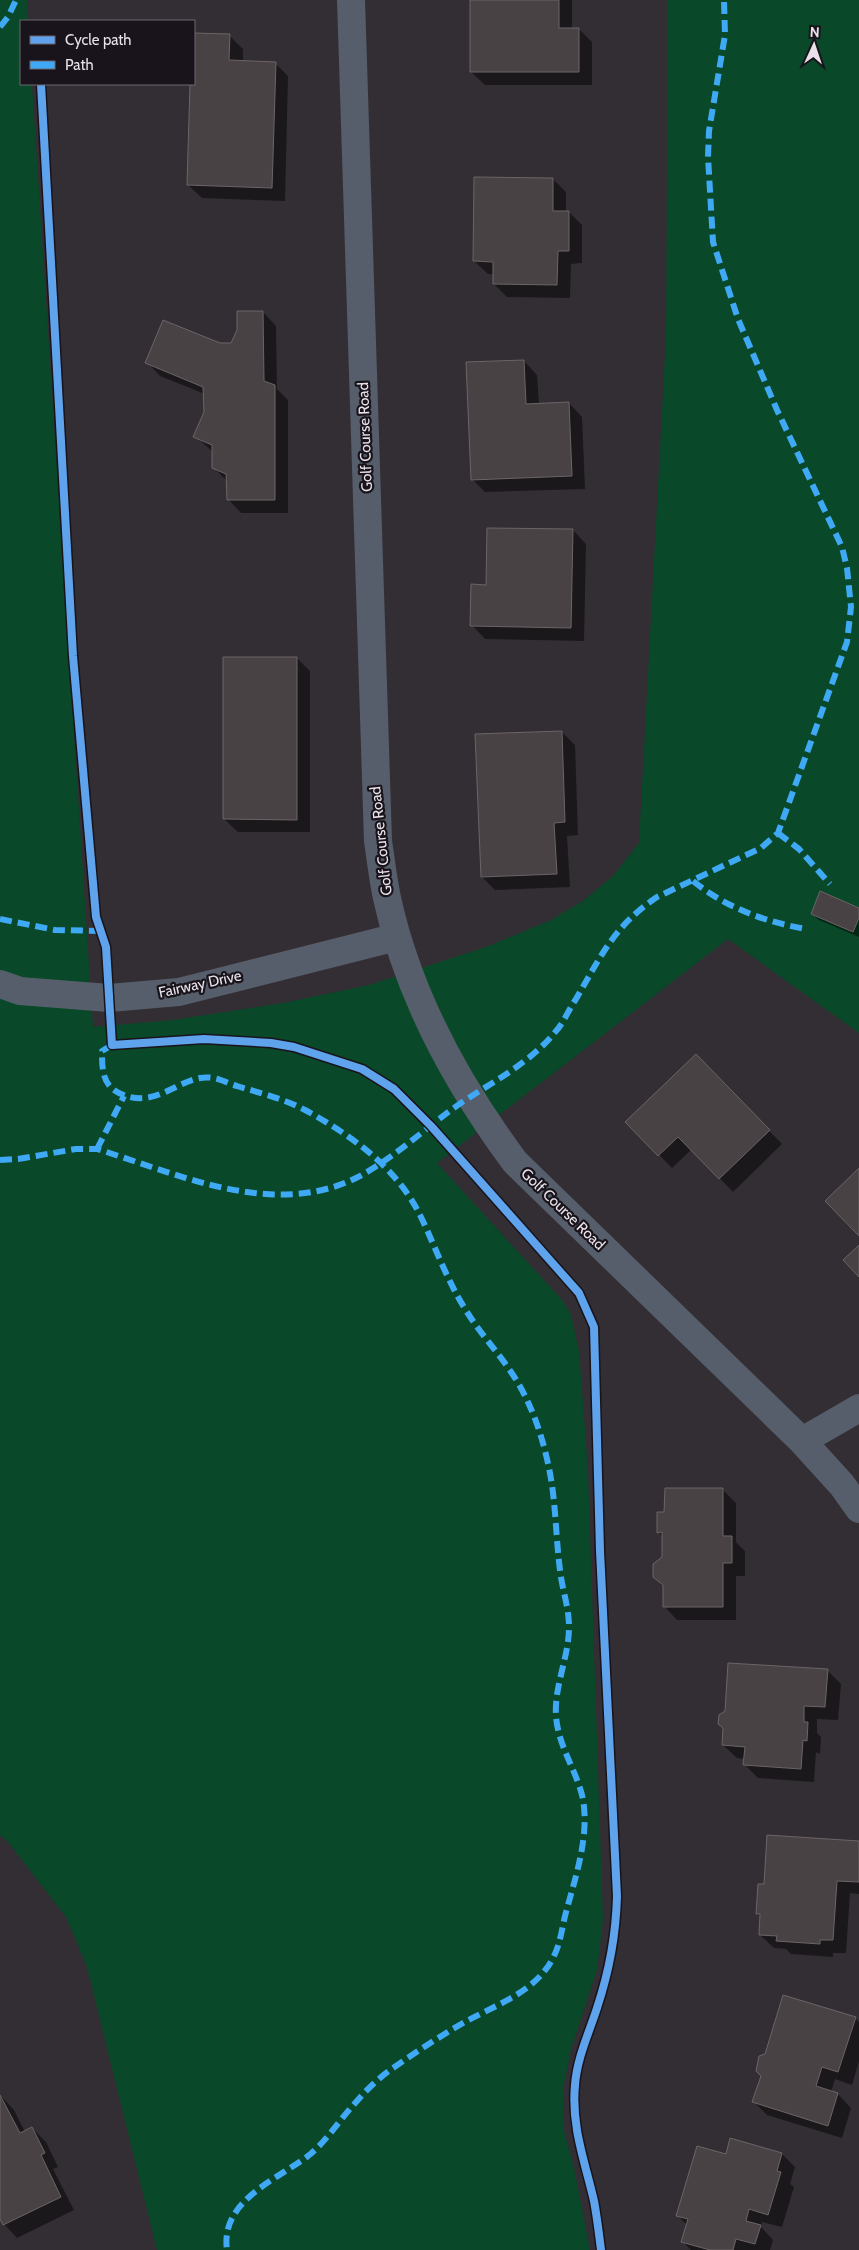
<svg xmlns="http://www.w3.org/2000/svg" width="859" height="2250" font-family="Cabin,sans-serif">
<rect width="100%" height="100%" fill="#332e34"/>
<path fill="#094829" d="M0,0H27L28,21H21V84H32L93,1027L173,1020L283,1003L369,985L486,947L549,921L583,901L613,876L639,843L666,336L668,0H859V1033L728,939L437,1163L563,1301L571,1315L579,1351L588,1471L603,1920L597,1970L571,2049L564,2084L563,2107L564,2131L574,2168L590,2250H157L87,1967L66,1917L8,1842L0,1835Z"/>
<path fill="#0007" d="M471,0H572V29H579L592,42V85H485L471,72Z
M194,34L229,35L243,49V62L275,63L288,76L285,201L202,198L188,185Z
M553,179L566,192V212H569L582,225V263L571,264L570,298L507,297L494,284V274H488L474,261Z
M263,312L276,326L277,389L288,400V513H241L228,499L227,481L213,467V452L195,436L205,412V394L160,376L147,362L219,344H232Z
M524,361L537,375L539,404L569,403L582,417L585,489L485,492L472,479Z
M573,530L586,544L584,641L485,639L472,625L487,586Z
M297,658L310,671V832H238L224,819Z
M562,732L575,745L578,835L567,836L570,887L495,890L482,877Z
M859,909V937L819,920L812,914Z
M696,1056L782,1144L733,1192L692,1149L672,1168L627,1122Z
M723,1490L736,1503V1542L745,1551V1576H736V1620H677L664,1606V1587L654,1577L663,1558L664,1538L658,1532L666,1513Z
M827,1670L841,1684L838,1720L817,1719V1733L821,1737L820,1754L816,1752L814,1782L758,1778L745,1765V1759L737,1758L723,1745Z
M859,1842V1894L850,1893L846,1953H833V1957L791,1954L786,1949L774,1948L760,1935L761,1918L757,1914L765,1886Z
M855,2018L859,2022V2061L852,2085L835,2079L831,2092L838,2094L851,2108L842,2138L767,2115L754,2102Z
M1,2096L14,2110L25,2132L32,2128L46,2142L58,2167L53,2169L74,2210L17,2238L4,2224L0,2216Z
M731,2139L782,2154L795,2167L790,2184L794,2187L782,2227L762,2222L761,2227L773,2240L770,2250H691L682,2241L687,2225L678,2216L727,2156Z"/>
<path fill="#494244" stroke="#6c6467" d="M470,0H559V28H579V72H470Z
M194,33L230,34L229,60L276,62L272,188L187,185L190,84H194Z
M474,177L553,178V211H569V251H558L557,285L493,284V262L473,261Z
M237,311H263L264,381L275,385V500H227L226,474L212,468V445L193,437L204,412L203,387L145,363L163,320L220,343H231L237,330Z
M524,360L526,404L569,402L572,476L471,480L466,362Z
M487,528L573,529L571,628L470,626L471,584L486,585Z
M223,657H297V820L223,819Z
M562,731L565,822L554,823L557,874L481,877L475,734Z
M820,891L859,908V918L853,932L811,914Z
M696,1054L770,1130L719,1179L678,1137L658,1156L625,1122Z
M859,1168V1236L825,1201Z
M859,1245V1277L843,1260Z
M665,1488H723V1536H732V1563H723V1607H663V1585L653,1577V1564L662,1557V1532L657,1533V1512H664Z
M728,1663L828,1669L825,1707L804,1706V1722H808L807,1741L803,1740L801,1769L743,1765L745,1747L722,1745L723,1728L718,1724L719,1715L725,1711Z
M767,1835L859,1841V1882L837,1881L833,1940H820V1944L776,1941L777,1936L759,1935L760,1914H756L758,1884H764Z
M783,1995L856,2017L838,2072L822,2067L816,2086L838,2093L828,2126L752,2102L761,2076L756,2071L759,2056L765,2054Z
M0,2095L20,2133L32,2127L45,2153L41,2155L61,2197L3,2225L0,2219Z
M730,2138L782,2153L777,2171L781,2172L768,2215L749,2209L746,2221L761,2225L755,2244L736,2239L733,2250H710L681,2242L688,2219L676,2216L697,2146L726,2154Z"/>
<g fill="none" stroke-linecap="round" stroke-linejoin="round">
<path stroke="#555e6a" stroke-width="28" d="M351,0L378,841C381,860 383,880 387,898C408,995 457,1084 515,1162L802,1441L842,1485L859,1509
M0,984L20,991L109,998L179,992L397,937
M802,1441L859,1408"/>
<path stroke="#3fa9f5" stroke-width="6" stroke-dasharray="12 6" stroke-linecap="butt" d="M0,27L8,17L16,0
M778,833L799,849L830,884
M693,881C725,907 765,922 806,929
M0,919L55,930L101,931
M112,1045L102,1051C102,1068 102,1085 119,1093C158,1112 182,1072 213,1078C221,1079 229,1084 237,1086C260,1093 285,1099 307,1111C352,1136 397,1168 420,1215C436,1248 447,1281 467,1312C480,1333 497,1351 511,1372C532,1402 545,1443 551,1479C556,1509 556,1540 560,1570C562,1589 569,1607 569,1627C569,1657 554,1686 556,1716C558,1745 575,1768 582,1795C591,1834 575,1878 565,1916C562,1929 560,1944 554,1956C537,1992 495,2005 463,2023C439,2037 416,2052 393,2068C380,2077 367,2089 357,2101C340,2119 327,2141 308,2156C276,2180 220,2201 227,2250
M97,1149L124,1096
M0,1160L18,1159L76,1149H97C178,1174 272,1219 356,1178C391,1160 420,1133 451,1110C487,1084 528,1066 556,1031C564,1022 569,1009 576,999C601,956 614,926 657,897L761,848L778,833L847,642L851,607L847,568L842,547L777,410L738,319L713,242L708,157L709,131L725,35L724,0"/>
<defs>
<path id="cycleway" d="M41,84L73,656L96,917L106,947L112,1045L204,1039L271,1043L294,1047L362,1069L394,1089L431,1126L579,1293L594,1327L600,1551L617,1896C616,1934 609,1972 597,2008C589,2033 577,2058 575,2085C571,2126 585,2162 594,2201C597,2217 599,2234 601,2250"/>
</defs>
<use href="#cycleway" stroke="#19141b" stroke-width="11"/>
<use href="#cycleway" stroke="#60a3ed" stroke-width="8"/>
</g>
<g text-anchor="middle" stroke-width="4.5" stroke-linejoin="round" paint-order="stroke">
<g font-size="15" fill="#e8e1ea" stroke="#19141b">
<text transform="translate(365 437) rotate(-92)" y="5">Golf Course Road</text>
<text transform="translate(381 841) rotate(-96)" y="5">Golf Course Road</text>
<text transform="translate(200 984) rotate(-12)" y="5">Fairway Drive</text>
<text transform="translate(563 1209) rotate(44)" y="5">Golf Course Road</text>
</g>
</g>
<rect x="20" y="20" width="175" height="65" fill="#19141b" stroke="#6c666e"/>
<rect x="30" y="36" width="25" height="8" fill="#60a3ed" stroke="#6c666e"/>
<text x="65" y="45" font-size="15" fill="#e8e1ea">Cycle path</text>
<rect x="30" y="61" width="25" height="8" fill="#3fa9f5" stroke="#6c666e"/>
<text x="65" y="70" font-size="15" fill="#e8e1ea">Path</text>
<g transform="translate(814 45) rotate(3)" stroke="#19141b" stroke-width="4" paint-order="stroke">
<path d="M0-4L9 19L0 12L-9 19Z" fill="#e8e1ea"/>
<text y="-8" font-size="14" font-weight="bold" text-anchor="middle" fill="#e8e1ea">N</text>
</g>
</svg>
